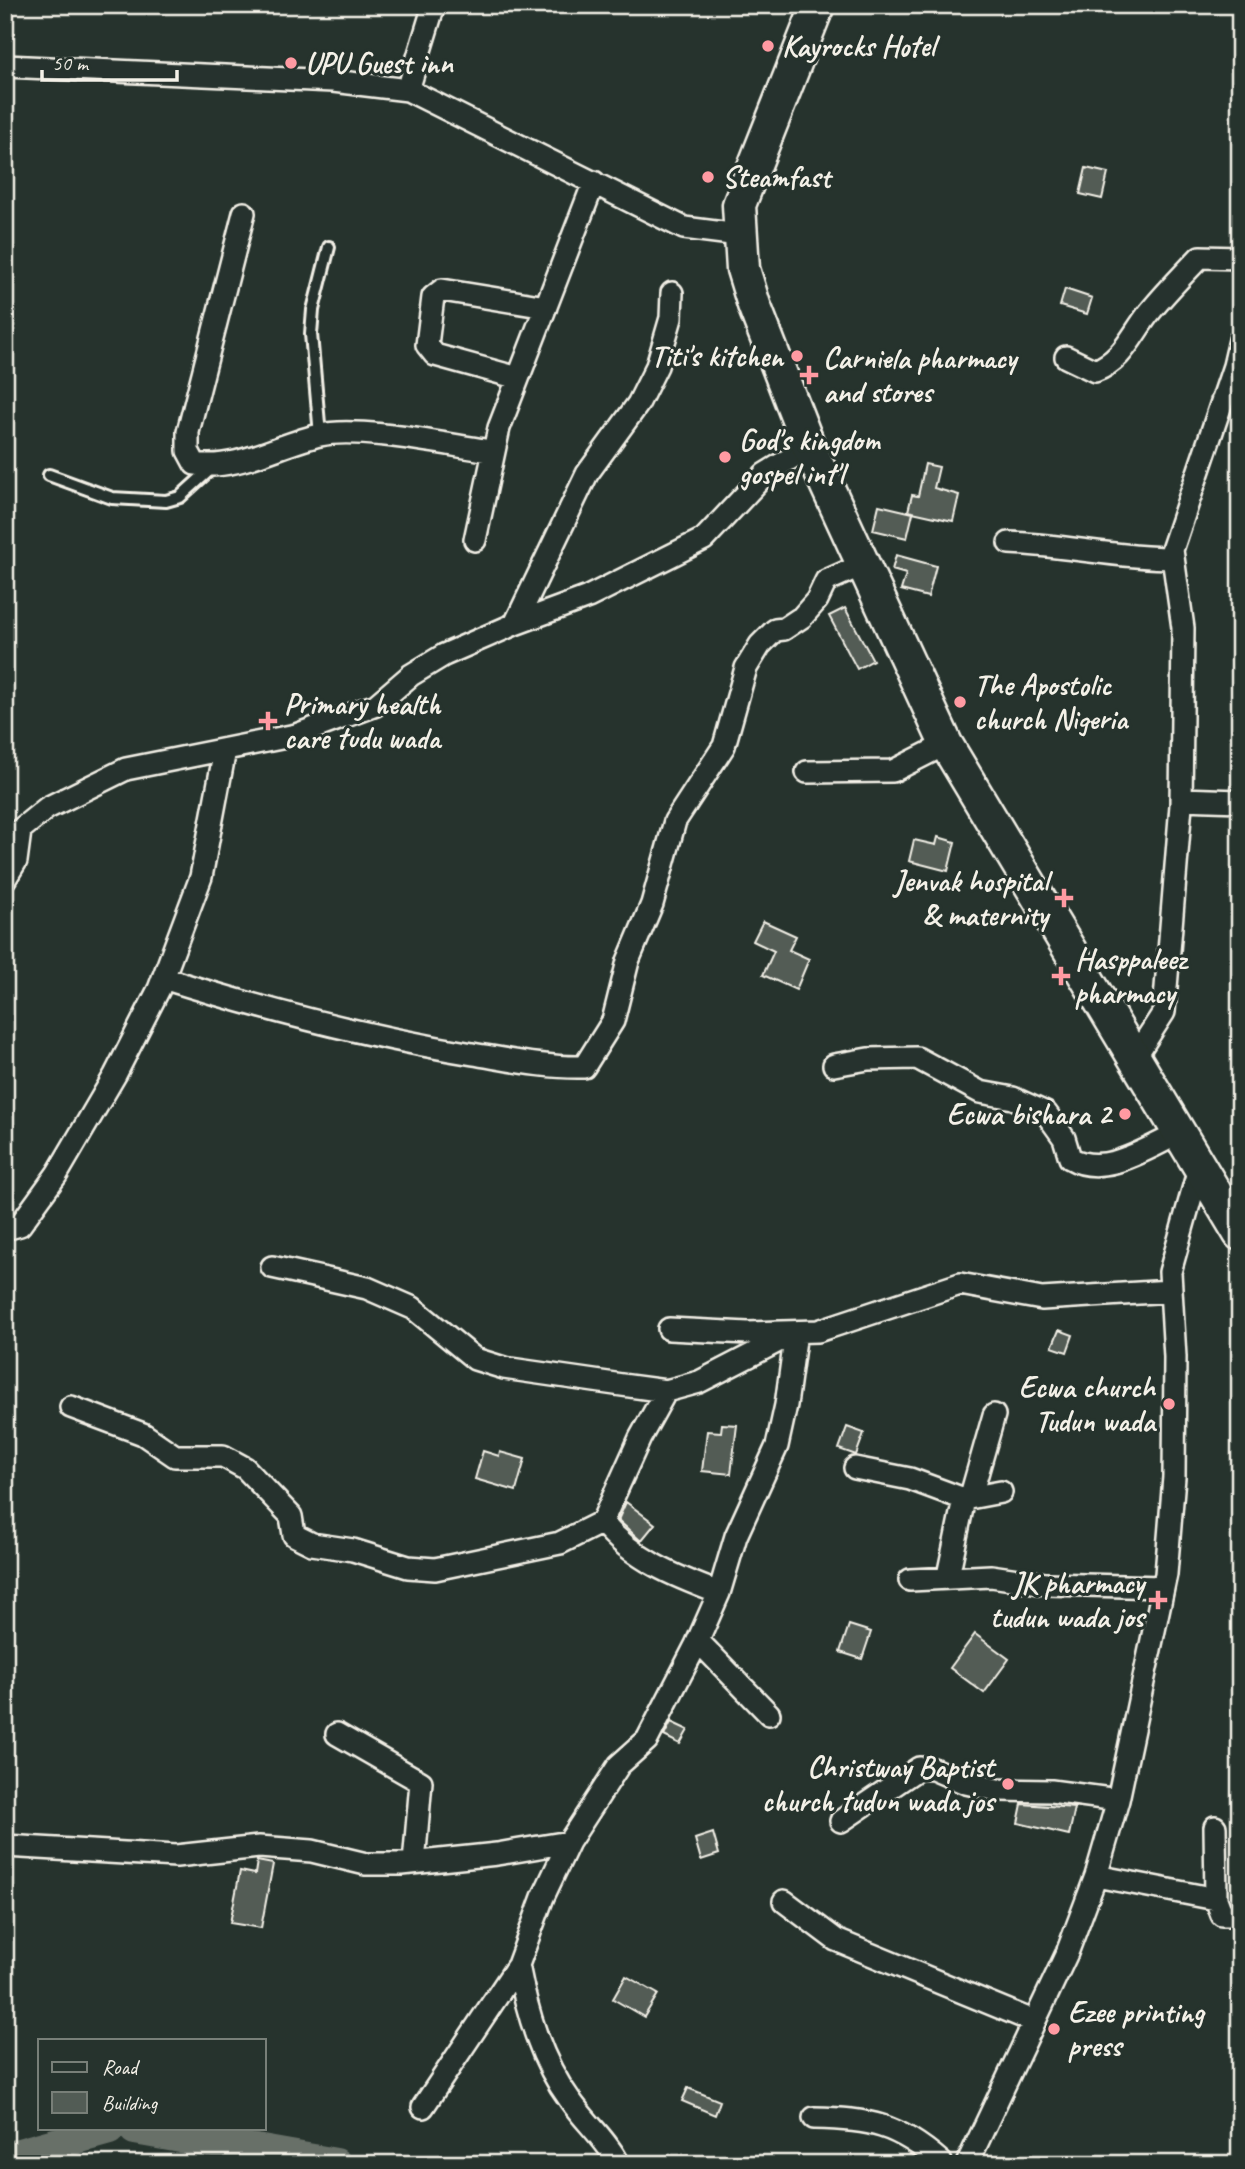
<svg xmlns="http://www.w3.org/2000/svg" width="1245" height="2169" font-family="Caveat,sans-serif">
<rect width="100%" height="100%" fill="#26332d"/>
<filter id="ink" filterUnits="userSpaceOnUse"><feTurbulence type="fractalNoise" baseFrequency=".0143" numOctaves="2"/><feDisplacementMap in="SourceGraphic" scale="14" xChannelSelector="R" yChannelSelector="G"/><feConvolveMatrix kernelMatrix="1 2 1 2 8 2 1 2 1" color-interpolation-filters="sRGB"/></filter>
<g filter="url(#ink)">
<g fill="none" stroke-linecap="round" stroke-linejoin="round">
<path stroke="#676f68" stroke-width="32" d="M135,2129L336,2164
M5,2158L109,2129"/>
</g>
<path fill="#525c55" stroke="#f4f1e8" stroke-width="2" d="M1086,168L1108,173L1102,199L1080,194Z
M1065,289L1092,298L1087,314L1060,306Z
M925,464L939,467L934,488L959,495L953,521L908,511L912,495L918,496Z
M879,505L913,513L907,538L873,530Z
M896,555L936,566L928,597L901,590L906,574L892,570Z
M845,608L873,660L857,669L829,616Z
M938,837L955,842L948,871L909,861L914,840L936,845Z
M763,921L796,936L789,950L809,959L796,990L763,975L774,951L753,941Z
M1059,1330L1073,1335L1067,1352L1052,1347Z
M722,1424L737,1425L731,1474L702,1471L707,1431L721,1432Z
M847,1427L864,1433L856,1455L839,1449Z
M483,1451L499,1456L500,1452L525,1459L516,1491L475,1479Z
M626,1502L655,1524L641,1541L618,1520Z
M849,1625L871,1632L862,1659L840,1652Z
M975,1634L1009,1659L984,1693L950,1668Z
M671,1722L688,1730L680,1744L664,1736Z
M1022,1804L1075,1808L1069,1835L1018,1823Z
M713,1833L719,1854L701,1860L695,1839Z
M257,1861L273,1864L261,1928L230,1923L240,1871L255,1874Z
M626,1976L658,1994L644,2017L613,1999Z
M688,2088L720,2101L715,2115L682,2101Z"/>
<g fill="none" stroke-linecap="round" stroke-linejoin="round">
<defs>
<path id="lane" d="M320,435L311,334L313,310L329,247
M49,475L112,498L166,501L180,497L213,467"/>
<path id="street" d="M5,66L333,81L408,90L684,228L739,235
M408,90L434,5
M244,213L188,432V451L195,464C237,471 279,444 320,435C359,426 448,445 491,451
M1066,357L1095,371C1123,360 1131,336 1149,313C1165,293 1183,275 1200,257L1240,258
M518,378L435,355L427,345L433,297L442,290L546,307
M475,540L499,428L594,182
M1009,543C1064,545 1118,558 1173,558
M515,624L588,597L704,539L765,474L809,447
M807,772L893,771L946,744
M1181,799L1240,801
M5,842L47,808L126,769L296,735L376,705L411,675L444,655L515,624L587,474L638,404L657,366L671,318L672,293
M5,879L16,861L20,831
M163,978C265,1010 368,1037 473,1054C510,1060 547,1068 584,1067L613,1021L628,961L652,904L675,821L724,746L746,668L760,645L775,630L784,629L802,617L817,600L826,581L862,565
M1133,1060L1164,1012L1181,805L1183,628L1172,550L1234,366L1240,340
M834,1065L868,1059L917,1058L980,1092L1013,1098L1046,1113L1064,1138L1070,1158C1104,1178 1147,1148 1178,1134
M5,1229L20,1225L57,1174L115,1075L159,989L201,877L225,750
M272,1267L367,1288L413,1308L475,1359L504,1368L622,1385L666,1391L699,1382L796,1332
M669,1329L748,1333L818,1331L960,1284L1042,1299L1171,1291
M71,1407L143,1434L175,1456H223L245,1468L291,1516L294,1535L312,1544L353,1550L408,1567L435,1569L560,1543L602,1522L640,1438L666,1391
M855,1468L910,1479L964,1499L1001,1492
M602,1522C633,1560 674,1576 719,1593
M948,1576L964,1499L972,1492L994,1415
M910,1580L991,1576L1046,1584L1163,1587
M698,1641L769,1714
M337,1734L421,1782L414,1863
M841,1821L919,1768L933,1769L966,1783L997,1790L1051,1791L1118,1800
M1215,1827L1216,1899
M5,1846L176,1856L259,1847L312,1851L366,1864H402L497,1854L569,1842
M1096,1876L1216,1899L1222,1915H1240
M784,1901L836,1940L1033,2021
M518,1965C527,2012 541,2061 570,2100C586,2123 606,2139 619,2164
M423,2107L518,1965L543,1897L569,1842L619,1765L647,1740L696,1645L719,1593L736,1536L777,1446L786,1405L796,1332
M814,2118C870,2119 897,2124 941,2162
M967,2164L1067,1953L1096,1876L1118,1800L1166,1574L1174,1477L1175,1357L1170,1272L1199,1168"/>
<path id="primary" d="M818,5L739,205L743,269L754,305L809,447L946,744L1240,1234"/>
</defs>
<use href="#lane" stroke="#f4f1e8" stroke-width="16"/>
<use href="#street" stroke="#f4f1e8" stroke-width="26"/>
<use href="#primary" stroke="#f4f1e8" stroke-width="37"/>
<use href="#lane" stroke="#26332d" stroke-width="10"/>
<use href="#street" stroke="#26332d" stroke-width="21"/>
<use href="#primary" stroke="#26332d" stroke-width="32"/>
</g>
</g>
<g fill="#ff9aa2" stroke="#26332d" stroke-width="2.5">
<circle cx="768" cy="46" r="7"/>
<circle cx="291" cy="63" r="7"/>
<circle cx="708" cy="177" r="7"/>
<circle cx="797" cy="356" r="7"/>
<path d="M805.5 364.5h7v7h7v7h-7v7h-7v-7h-7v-7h7z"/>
<circle cx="725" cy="457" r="7"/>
<circle cx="960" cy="702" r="7"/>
<path d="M264.5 710.5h7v7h7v7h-7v7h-7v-7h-7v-7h7z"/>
<path d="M1060.5 887.5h7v7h7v7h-7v7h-7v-7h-7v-7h7z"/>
<path d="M1057.5 965.5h7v7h7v7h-7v7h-7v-7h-7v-7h7z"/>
<circle cx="1125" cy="1114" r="7"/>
<circle cx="1169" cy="1404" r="7"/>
<path d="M1154.5 1589.5h7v7h7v7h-7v7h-7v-7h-7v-7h7z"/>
<circle cx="1008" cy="1784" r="7"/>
<circle cx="1054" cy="2029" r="7"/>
</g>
<g text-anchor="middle" stroke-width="6" stroke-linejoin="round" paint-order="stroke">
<g font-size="30" font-weight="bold" fill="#f4f1e8" stroke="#26332d" text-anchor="start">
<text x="782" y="56">Kayrocks Hotel</text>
<text x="305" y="73">UPU Guest inn</text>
<text x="722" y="187">Steamfast</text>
<text x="783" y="366" text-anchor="end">Titi's kitchen</text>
<text x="823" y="368">Carniela pharmacy<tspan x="823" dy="34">and stores</tspan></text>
<text x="739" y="450">God's kingdom<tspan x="739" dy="34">gospel int'l</tspan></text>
<text x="974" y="695">The Apostolic<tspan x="974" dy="34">church Nigeria</tspan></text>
<text x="284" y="714">Primary health<tspan x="284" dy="34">care tudu wada</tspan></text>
<text x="1048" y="891" text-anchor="end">Jenvak hospital<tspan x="1048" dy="34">&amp; maternity</tspan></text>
<text x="1075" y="969">Hasppaleez<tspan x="1075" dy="34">pharmacy</tspan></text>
<text x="1111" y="1124" text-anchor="end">Ecwa bishara 2</text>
<text x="1155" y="1397" text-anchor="end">Ecwa church<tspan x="1155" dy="34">Tudun wada</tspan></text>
<text x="1144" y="1593" text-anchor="end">JK pharmacy<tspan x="1144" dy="34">tudun wada jos</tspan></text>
<text x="994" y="1777" text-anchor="end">Christway Baptist<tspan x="994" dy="34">church tudun wada jos</tspan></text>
<text x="1068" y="2022">Ezee printing<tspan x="1068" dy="34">press</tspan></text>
</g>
</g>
<rect width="1245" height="2169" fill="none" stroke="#26332d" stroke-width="28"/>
<rect x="14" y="14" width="1217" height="2141" fill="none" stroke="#f4f1e8" stroke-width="2.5" filter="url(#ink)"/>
<rect x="38" y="2039" width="228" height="91" fill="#26332d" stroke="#787f78" stroke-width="2"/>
<rect x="52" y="2062" width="35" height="10" fill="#26332d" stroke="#787f78" stroke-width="2"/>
<text x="102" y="2074" font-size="21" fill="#f4f1e8">Road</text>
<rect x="52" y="2092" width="35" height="21" fill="#525c55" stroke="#787f78" stroke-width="2"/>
<text x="102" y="2110" font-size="21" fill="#f4f1e8">Building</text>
<path d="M42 70v10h135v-10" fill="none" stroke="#f4f1e8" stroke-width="3.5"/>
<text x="52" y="70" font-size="21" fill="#f4f1e8" stroke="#26332d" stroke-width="5" paint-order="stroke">50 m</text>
</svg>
